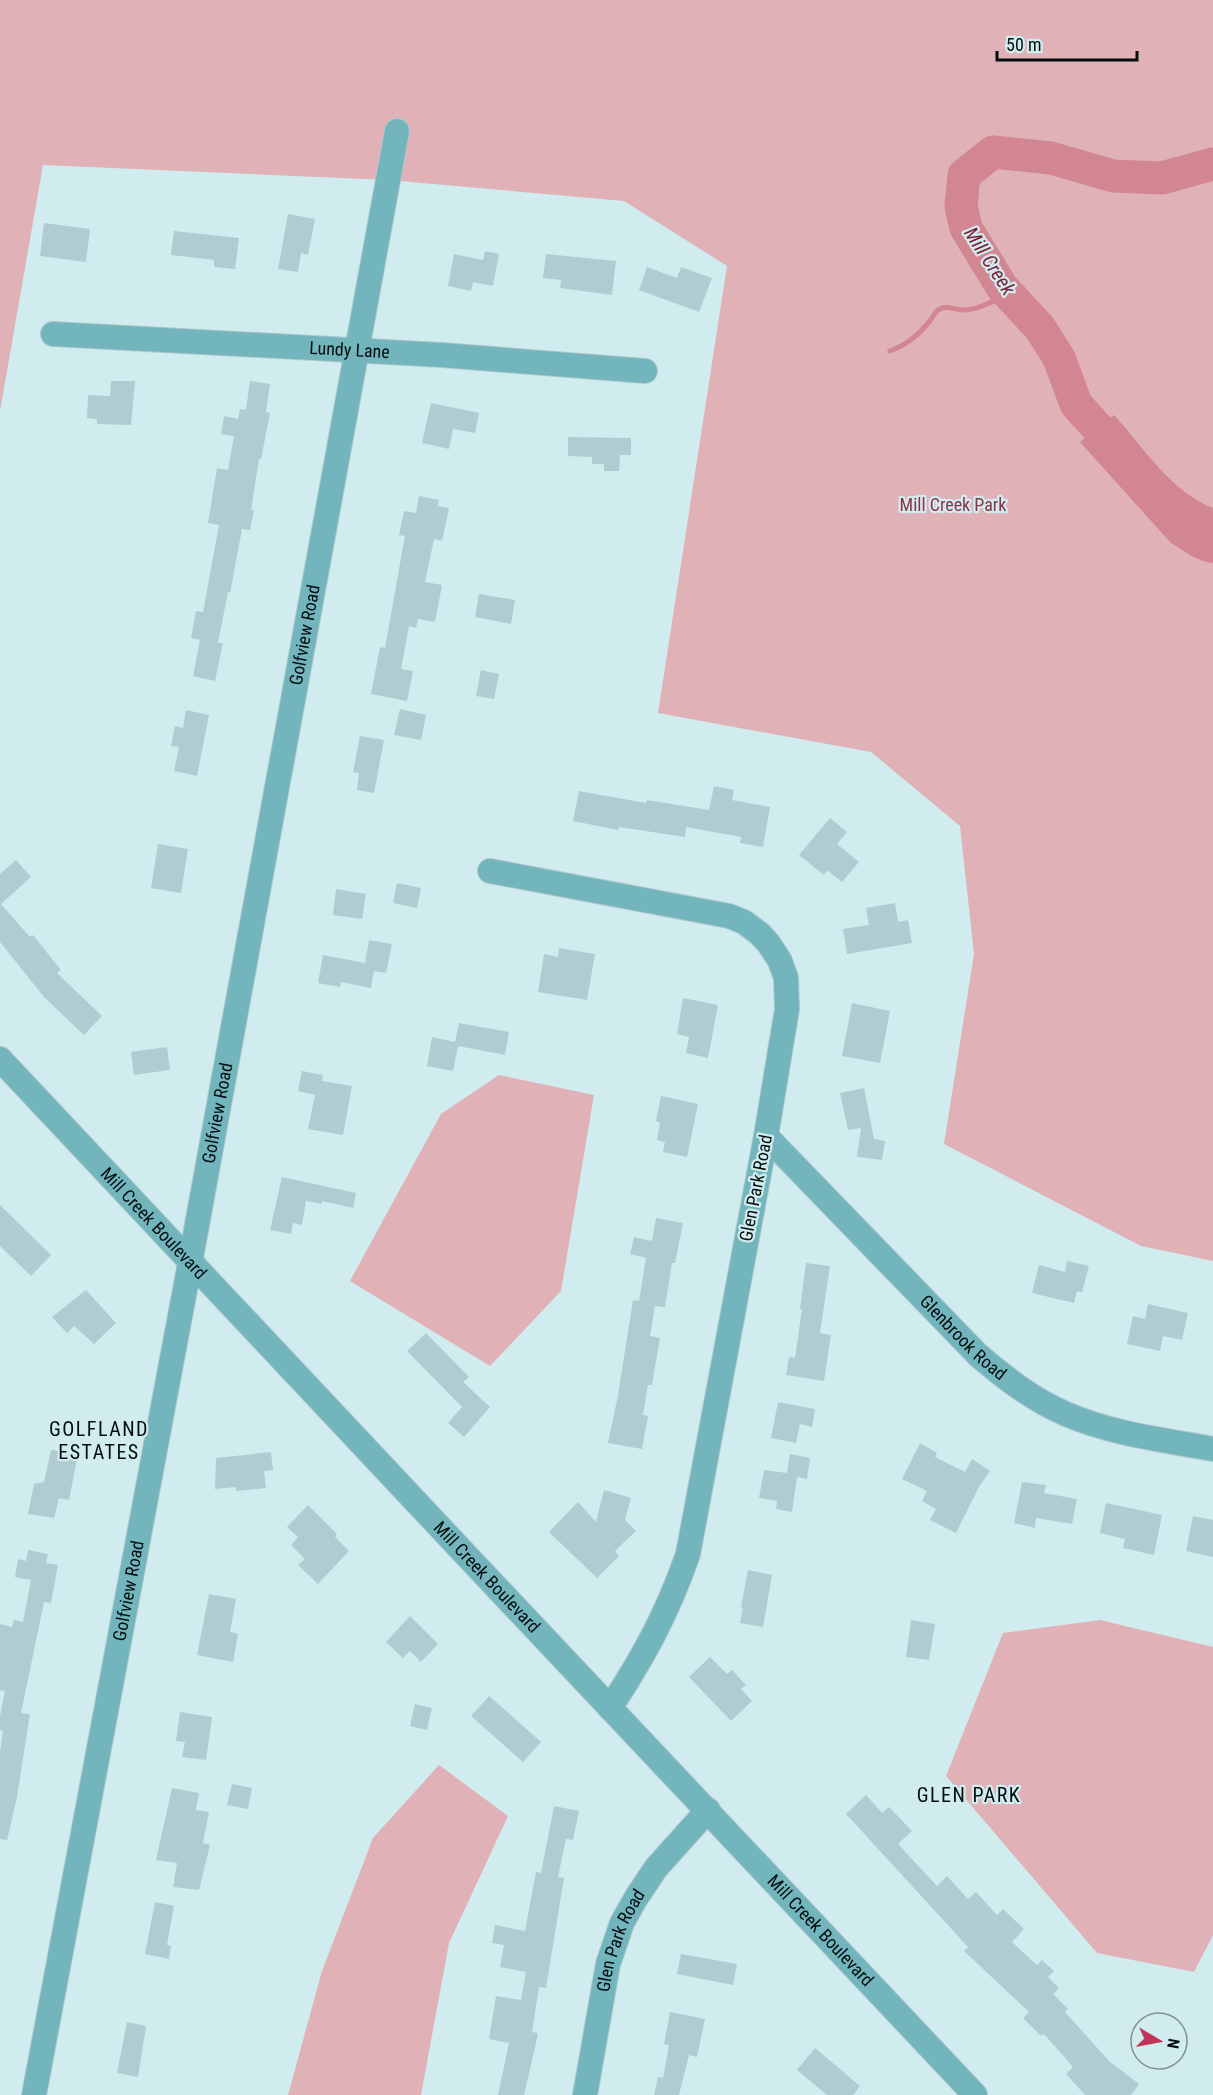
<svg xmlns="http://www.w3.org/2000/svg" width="1213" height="2095" font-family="'Roboto Condensed',sans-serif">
<rect width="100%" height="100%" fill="#d0ecef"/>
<path fill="#e0b1b7" d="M0,0H1213V1261L1141,1246L944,1144L974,954L960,826L871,752L658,713L727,266L624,201L388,180L43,165L0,411Z
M499,1075L594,1095L561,1291L490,1366L350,1281L441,1114Z
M1100,1620L1213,1647V1935L1194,1972L1097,1953L946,1776L1003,1633Z
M439,1765L508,1816L449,1943L421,2095H288L322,1971L373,1838Z"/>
<path fill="#d18691" d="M1114,415C1144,448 1171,492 1213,508V563C1198,562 1184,551 1171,543L1080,442Z"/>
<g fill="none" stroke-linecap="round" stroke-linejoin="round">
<path stroke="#d18691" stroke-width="5" d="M890,351C908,344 917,336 930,321C932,318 935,312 938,310C946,304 957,311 965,310C981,309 995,300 1008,293"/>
<path stroke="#d18691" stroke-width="33" d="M1127,461L1076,404L1059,358L1040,328L1002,287L966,228L961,206L964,175L993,152L1051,158L1113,176L1162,178L1213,164"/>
</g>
<path fill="#b1ccd0" d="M288,214L315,219L308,255L301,253L298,272L278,269Z
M44,223L90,229L86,262L40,256Z
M174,231L239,238L235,269L214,267V260L171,255Z
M485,251L499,254L493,286L473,282L471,291L448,286L454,254L483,260Z
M546,254L616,261L612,295L560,288L561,280L543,278Z
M647,267L677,278L681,267L712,278L699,312L639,290Z
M111,381H135L131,425L97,424V419L87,418L88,395L110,396Z
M250,381L270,384L266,412L270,413L261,459H259L251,510H254L250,530L242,529L230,593L228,592L218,643H223L215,681L193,676L200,640L191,638L196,611L203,612L219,525L208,523L217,468L228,470L234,436L221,434L224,416L238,419L240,409L246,410Z
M431,403L479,413L475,433L453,429L449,449L422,443Z
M568,437L631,438V455H620L619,471H604V464H592V457L568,456Z
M419,496L439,500L438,506L449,508L442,541L434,539L425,582L442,585L435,622L418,619L416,628L409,626L401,669L413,671L407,701L371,694L380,647L385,648L401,558L405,536L399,535L404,511L416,513Z
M479,594L515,600L511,624L475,617Z
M481,670L499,674L494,699L476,696Z
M400,709L426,715L421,740L394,735Z
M186,710L209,715L197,776L174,771L179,747L171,746L175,726L183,728Z
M360,736L384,740L374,793L357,790L359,773L353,772Z
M714,786L734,790L732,800L770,807L763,847L740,843L741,837L686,827L685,837L619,827L618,830L573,821L579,791L646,803L647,800L709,810Z
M830,818L847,832L837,844L859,862L842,882L827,870L824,875L799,855Z
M158,844L188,849L181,893L151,888Z
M16,860L31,877L1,904L30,937L33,935L61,970L57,973L102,1016L84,1035L44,997L0,942V874Z
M397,883L421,888L417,908L393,903Z
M336,889L366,894L362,919L333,915Z
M895,903L898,922L908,920L912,943L847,954L843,929L869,925L866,908Z
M369,940L392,944L386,973L374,971L371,988L341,982L340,987L318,983L323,955L365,963Z
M559,948L595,954L587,1000L538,992L544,954L558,957Z
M683,998L718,1005L708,1058L686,1053L689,1037L677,1034Z
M852,1003L890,1011L880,1063L842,1056Z
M459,1023L509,1032L505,1055L458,1046L453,1071L427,1066L432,1037L455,1042Z
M167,1047L170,1070L134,1075L131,1052Z
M302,1071L323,1075L322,1081L352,1086L343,1135L308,1129L315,1095L298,1091Z
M864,1088L874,1139L885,1141L882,1160L857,1157L861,1128L848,1130L840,1093Z
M661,1096L698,1104L687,1157L663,1152L665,1142L657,1140L660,1123L656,1121Z
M282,1177L356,1193L353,1208L322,1201V1204L306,1201L302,1225L293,1223L291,1234L270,1230Z
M0,1205L51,1255L31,1276L0,1246Z
M656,1218L683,1223L675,1263H672L665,1307L655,1306L650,1336L660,1338L652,1385H648L643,1415L648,1416L642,1449L608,1443L618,1395L633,1300L639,1301L646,1258L630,1254L634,1237L652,1241Z
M1067,1261L1089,1266L1082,1292L1077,1291L1074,1303L1032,1293L1039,1265L1065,1272Z
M806,1263L830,1266L820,1333L831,1335L824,1381L786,1375L789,1357L795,1358L802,1309H800Z
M86,1290L116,1323L94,1344L74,1326L67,1333L52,1317Z
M1148,1304L1188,1313L1182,1340L1163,1336L1160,1351L1127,1344L1133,1316L1145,1319Z
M426,1333L469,1377L463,1382L490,1407L464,1437L448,1423L462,1407L407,1351Z
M778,1402L815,1409L812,1427L800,1424L796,1443L771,1438Z
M920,1443L937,1453L935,1457L965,1472L972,1459L990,1471L979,1487L956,1533L930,1520L936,1509L922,1501L927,1491L902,1479Z
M51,1450L78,1454L69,1500L59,1498L54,1518L28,1514L34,1484L44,1482Z
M271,1452L273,1470L264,1471L266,1488L236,1491V1487L215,1489L216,1458Z
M790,1454L810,1458L807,1479L797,1477L792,1512L776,1509L777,1501L759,1498L764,1470L787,1473Z
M1022,1482L1046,1485L1044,1493L1077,1499L1072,1524L1036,1518L1035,1528L1014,1523Z
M604,1490L631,1498L625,1520L636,1531L615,1551L619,1556L597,1578L549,1532L578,1502L596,1522Z
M1106,1503L1162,1515L1154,1555L1123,1548L1125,1539L1100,1533Z
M308,1505L337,1534L335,1537L349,1551L318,1584L298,1565L305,1559L291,1545L298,1537L287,1527Z
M1193,1516L1213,1520V1557L1186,1551Z
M28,1550L48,1554L46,1563L58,1565L51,1603L44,1602L21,1713L30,1714L17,1797L7,1840L0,1839V1752L3,1731L0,1730V1716L5,1691L0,1690V1624L12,1627L14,1620L23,1622L31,1580L15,1577L18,1559L26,1561Z
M748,1570L772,1575L763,1627L740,1623L743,1608L741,1607Z
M209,1594L236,1599L230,1632L238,1634L233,1662L197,1655Z
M410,1616L438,1644L421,1662L410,1651L403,1658L386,1642Z
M911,1620L935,1624L929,1660L906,1657Z
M710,1657L727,1674L732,1670L746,1685L741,1689L752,1701L731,1721L689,1677Z
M489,1696L541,1742L523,1762L471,1716Z
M415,1704L432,1708L427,1730L410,1726Z
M180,1712L212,1717L206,1760L182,1757L185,1742L176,1741Z
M232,1784L252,1788L248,1809L227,1805Z
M172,1788L199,1793L196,1810L209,1812L203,1843L210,1845L199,1890L173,1887L177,1863L156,1860Z
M866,1795L882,1813L889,1807L912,1831L898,1844L937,1886L947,1876L968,1899L976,1892L997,1915L1003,1909L1024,1929L1012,1942L1037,1965L1042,1960L1054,1971L1048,1977L1059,1988L1053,1994L1068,2009L1065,2012L1109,2061L1139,2084L1131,2095H1085L1066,2074L1073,2067L1044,2034L1041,2036L1023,2018L1029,2012L964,1951L968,1947L846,1814Z
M554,1806L579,1811L573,1840L566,1839L558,1877L564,1878L546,1988L539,1987L532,2032L538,2033L535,2047L524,2095H498L509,2043L489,2039L496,1996L521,2000L526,1972L500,1967L504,1945L492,1943L495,1925L525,1931L536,1872L541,1873Z
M155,1902L174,1906L167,1945L171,1946L169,1959L145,1954Z
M681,1954L737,1964L733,1985L677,1974Z
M670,2012L705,2019L697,2057L689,2055L679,2095H654L658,2077L663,2078L669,2045L664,2044Z
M127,2022L146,2026L138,2077L117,2073Z
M815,2048L860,2086L853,2095H827L797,2070Z"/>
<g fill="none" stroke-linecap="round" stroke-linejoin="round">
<defs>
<g id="minor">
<path id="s1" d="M53,334L442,355L645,371"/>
<path d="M490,871L729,916L744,922L760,934L769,944L780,961L786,978L787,1009L766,1136L688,1554C668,1612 644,1656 610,1708"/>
<path id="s2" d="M0,1059C323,1406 651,1749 975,2095"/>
<path id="s3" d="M766,1136L978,1355C1005,1378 1033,1400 1066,1414C1112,1434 1164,1440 1213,1449"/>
<path id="s4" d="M34,2095L190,1263L397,131"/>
<path id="s5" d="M585,2095L608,1964L622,1923L636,1898L656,1868L708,1810"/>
</g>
</defs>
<use href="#minor" stroke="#b0c8cb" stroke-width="26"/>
<use href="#minor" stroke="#72b5bd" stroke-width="24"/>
</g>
<g text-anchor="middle" stroke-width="4.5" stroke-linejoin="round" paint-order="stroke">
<g font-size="18" fill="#050e0f" stroke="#d0ecef">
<text dy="6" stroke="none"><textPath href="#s1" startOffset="297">Lundy Lane</textPath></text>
<text dy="6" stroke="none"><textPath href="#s4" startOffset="1485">Golfview Road</textPath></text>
<text dy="6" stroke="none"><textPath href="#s4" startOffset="999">Golfview Road</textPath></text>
<text transform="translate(756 1188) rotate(-79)" y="6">Glen Park Road</text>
<text dy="6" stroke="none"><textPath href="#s2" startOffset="225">Mill Creek Boulevard</textPath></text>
<text dy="6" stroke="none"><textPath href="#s3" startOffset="282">Glenbrook Road</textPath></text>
<text dy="6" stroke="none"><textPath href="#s2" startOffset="711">Mill Creek Boulevard</textPath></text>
<text dy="6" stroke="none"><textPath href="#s4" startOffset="513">Golfview Road</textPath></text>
<text dy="6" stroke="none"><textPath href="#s2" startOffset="1197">Mill Creek Boulevard</textPath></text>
<text dy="6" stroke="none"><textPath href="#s5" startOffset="159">Glen Park Road</textPath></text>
</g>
<g font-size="18" fill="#8c3246" stroke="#d0ecef">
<text x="953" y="511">Mill Creek Park</text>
</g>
<g font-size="20" font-style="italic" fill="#7a2138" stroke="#d0ecef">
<text transform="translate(990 261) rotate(57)" y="7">Mill Creek</text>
</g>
<g font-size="20" letter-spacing="1.5" fill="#050e0f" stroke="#d0ecef">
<text x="99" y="1436">GOLFLAND<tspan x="99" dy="23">ESTATES</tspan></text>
<text x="969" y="1802">GLEN PARK</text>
</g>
</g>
<g transform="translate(1159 2041) rotate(100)"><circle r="28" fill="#d0ecef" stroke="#7f9395" stroke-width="1.5"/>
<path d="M0-4.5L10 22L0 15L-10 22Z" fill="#c23359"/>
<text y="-9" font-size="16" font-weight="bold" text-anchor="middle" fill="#050e0f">N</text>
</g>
<path d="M997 51v9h140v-9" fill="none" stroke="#050e0f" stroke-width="3"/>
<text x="1006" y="51" font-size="18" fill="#050e0f" stroke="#d0ecef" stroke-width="4.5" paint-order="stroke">50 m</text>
</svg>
